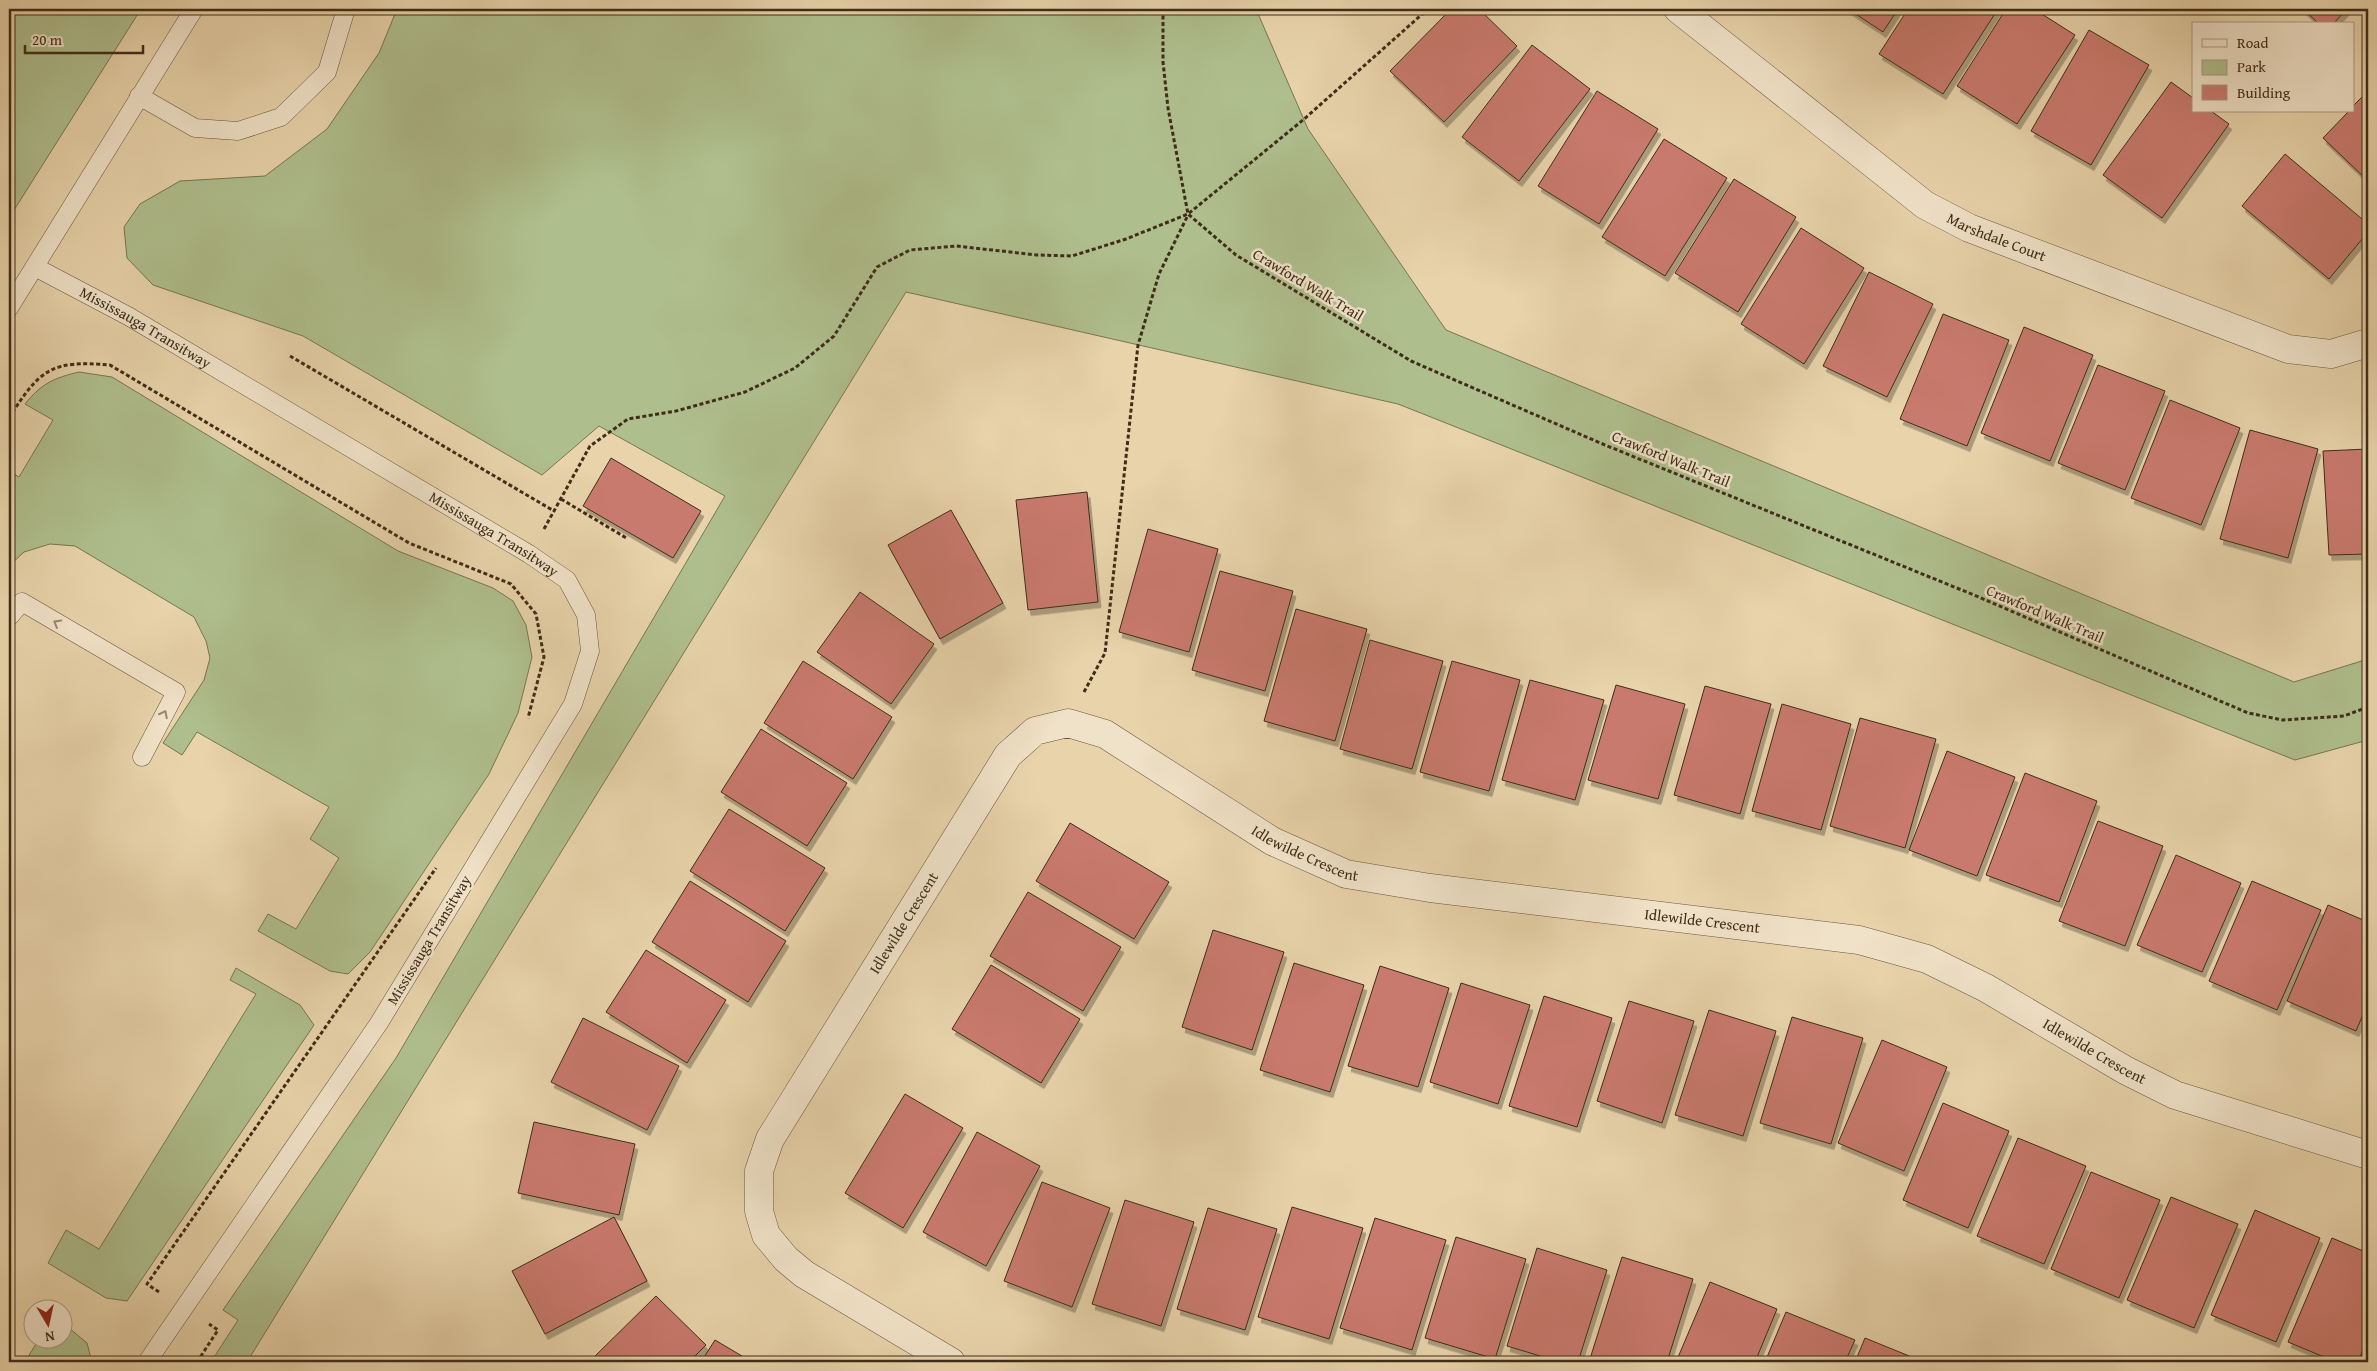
<svg xmlns="http://www.w3.org/2000/svg" width="2377" height="1371" font-family="'Gentium Book Plus',serif">
<defs>
<filter id="shadow"><feDropShadow dx="3" dy="5.5" stdDeviation="0" flood-color="#0004"/></filter>
</defs>
<rect width="100%" height="100%" fill="#e8d3aa"/>
<filter id="stains"><feTurbulence type="fractalNoise" baseFrequency=".004" numOctaves="4"/><feColorMatrix values="0 0 0 0 .2 0 0 0 0 .09 0 0 0 0 .02 0 0 0 .5 -.17"/></filter>
<radialGradient id="worn" r=".72"><stop offset=".6" stop-color="#630" stop-opacity="0"/><stop offset="1" stop-color="#630" stop-opacity=".3"/></radialGradient>
<path fill="#afbe8d" stroke="#777653" d="M9,9H141L9,218Z
M397,9H1256L1308,129L1446,330L2294,682L2368,659V740L2295,760L1398,404L906,292L247,1362H211L238,1320L223,1310L396,1058L725,496L599,426L542,475L303,336L153,285L127,258L124,227L140,204L180,181L265,176L327,129L379,53Z
M79,372L112,377L398,551L493,588L513,601L526,625L532,657L518,713L489,774L370,952L348,974L330,971L258,931L268,914L296,929L339,858L310,839L329,807L197,732L182,755L163,743L204,680L210,658L206,641L194,617L75,546L50,544L24,552L9,566V471L19,477L53,420L25,404C42,383 54,378 79,372Z
M236,968L300,1005L314,1025L127,1301L106,1298L48,1263L66,1230L99,1249L256,994L230,980Z
M63,1323L87,1343L92,1362H25L39,1339L62,1338Z"/>
<path fill="#c97a6e" stroke="#3f2d19" filter="url(#shadow)" d="M1451,9H1479L1517,46L1444,122L1390,71Z
M1848,9H1898L1883,32Z
M1908,9H1998L1943,94L1879,54Z
M2006,9H2034L2075,35L2017,124L1957,86Z
M2303,9H2347L2333,24H2319Z
M2089,30L2149,65L2091,165L2031,131Z
M1532,45L1590,89L1519,181L1462,137Z
M2171,82L2193,98V111H2211L2229,124L2162,218L2103,175Z
M1597,91L1658,129L1599,224L1538,186Z
M2368,91V181L2323,138L2349,111H2353V106Z
M1664,139L1727,178L1665,276L1602,237Z
M2285,154L2368,224V232L2329,279L2242,206Z
M1734,179L1796,217L1738,312L1675,273Z
M1801,228L1864,268L1804,364L1741,324Z
M1869,272L1933,304L1887,397L1823,366Z
M1943,314L2009,340L1967,446L1900,419Z
M2024,327L2093,355L2050,461L1981,433Z
M2098,365L2165,391L2125,490L2058,463Z
M2170,400L2240,428L2201,525L2131,498Z
M2250,430L2318,449L2288,558L2220,539Z
M2368,449V554L2329,555L2323,451Z
M611,458L701,511L673,558L583,506Z
M1087,492L1098,602L1028,610L1016,500Z
M951,510L1003,603L940,639L888,545Z
M1148,529L1218,549L1189,652L1119,632Z
M1220,571L1293,591L1265,691L1192,670Z
M860,592L934,644L891,704L817,652Z
M1296,609L1367,629L1335,741L1264,721Z
M1370,640L1443,661L1412,769L1340,749Z
M803,661L892,717L853,779L764,723Z
M1452,661L1520,680L1489,791L1420,772Z
M1530,680L1604,700L1575,800L1502,780Z
M1616,685L1685,704L1658,799L1588,780Z
M1705,686L1771,704L1740,814L1674,795Z
M1782,704L1851,724L1821,830L1752,811Z
M1860,718L1936,739L1905,848L1830,826Z
M761,729L847,783L807,846L721,792Z
M1947,751L2015,777L1977,876L1909,850Z
M2025,773L2097,801L2059,902L1986,875Z
M729,809L825,868L785,931L690,871Z
M2098,821L2163,846L2125,946L2059,921Z
M1070,823L1169,882L1134,939L1036,881Z
M2176,855L2241,883L2202,972L2137,945Z
M690,881L786,941L748,1002L652,942Z
M2252,881L2321,910L2277,1010L2209,981Z
M1028,892L1121,947L1083,1011L990,956Z
M2328,905L2368,922V1003L2356,1031L2287,1001Z
M1213,930L1284,952L1252,1050L1182,1027Z
M646,950L726,1000L687,1063L606,1012Z
M1294,963L1364,985L1330,1092L1260,1070Z
M991,965L1080,1019L1041,1083L952,1029Z
M1380,966L1449,988L1418,1087L1348,1066Z
M1461,983L1530,1005L1498,1104L1430,1082Z
M1544,996L1612,1018L1577,1127L1509,1106Z
M1629,1001L1694,1021L1662,1123L1597,1101Z
M1709,1010L1776,1031L1743,1136L1675,1115Z
M1792,1017L1863,1038L1831,1144L1760,1123Z
M583,1018L679,1066L647,1130L551,1082Z
M1882,1040L1947,1067L1904,1171L1838,1143Z
M905,1094L963,1128L903,1228L845,1193Z
M1943,1103L2009,1131L1968,1228L1903,1200Z
M534,1122L635,1144L619,1215L518,1193Z
M977,1132L1040,1166L986,1266L923,1232Z
M2018,1138L2086,1166L2044,1264L1977,1236Z
M2091,1172L2160,1200L2119,1298L2051,1269Z
M1042,1182L1110,1208L1072,1307L1004,1281Z
M2171,1197L2238,1224L2194,1328L2127,1300Z
M1125,1200L1194,1222L1161,1326L1092,1304Z
M1292,1207L1363,1228L1329,1339L1258,1317Z
M1208,1208L1277,1229L1245,1330L1177,1309Z
M2255,1210L2320,1238L2276,1342L2211,1315Z
M614,1217L647,1281L545,1334L512,1271Z
M1375,1218L1446,1240L1412,1350L1340,1328Z
M1456,1237L1526,1259L1495,1359L1425,1338Z
M2332,1238L2368,1253V1337L2358,1362H2336L2288,1342Z
M1537,1248L1607,1270L1578,1362H1560L1507,1346Z
M1622,1257L1693,1279L1667,1362H1589Z
M1710,1282L1777,1309L1755,1362H1676Z
M656,1296L706,1345L689,1362H589Z
M1786,1312L1855,1340L1845,1362H1765Z
M1865,1338L1924,1362H1855Z
M715,1340L752,1362H701Z"/>
<g fill="none" stroke-linecap="round" stroke-linejoin="round">
<defs>
<g id="lane">
<path d="M139,96L195,128L238,131L281,117L327,72L346,9"/>
<path id="s1" d="M35,267L128,316L529,554L567,580L586,615L590,651L573,704L379,1023L147,1362"/>
<path d="M9,308L194,9"/>
<path d="M9,617L22,602L176,692L142,757"/>
</g>
<g id="street">
<path id="s2" d="M1678,9L1925,205L1969,228L2288,349L2331,354L2368,343"/>
<path id="s3" d="M951,1362L804,1274L786,1259L766,1235L759,1211V1171L770,1139L1008,755L1035,731L1068,723L1105,734L1272,841L1346,874L1430,888L1859,940L1927,959L1986,988L2125,1070L2175,1095L2368,1155"/>
</g>
</defs>
<use href="#lane" stroke="#69563d" stroke-width="19"/>
<use href="#street" stroke="#69563d" stroke-width="29"/>
<path stroke="#3f2d19" stroke-width="3" stroke-dasharray="4 2.5" stroke-linecap="butt" d="M1163,9V62L1168,108L1188,214L1236,255L1411,361L1605,445L1974,595L2248,713L2283,720L2344,716L2368,707
M290,356L554,511
M9,418C40,369 51,360 110,365L409,543L511,584L536,614L544,657L528,718
M561,499L628,539
M544,529L590,446L628,419L676,411L745,392L795,368L834,336L877,267L910,250L956,246L1037,255L1072,256L1126,239L1188,214L1303,120L1428,9
M1084,692L1105,653L1138,345L1159,274L1188,215
M159,1292L147,1284L436,868
M197,1362L218,1330L209,1324"/>
<use href="#lane" stroke="#f0e2c8" stroke-width="18"/>
<use href="#street" stroke="#f0e2c8" stroke-width="28"/>
</g>
<defs><path id="oneway-chevron" d="M-2-3.5L2.5 0L-2 3.5" fill="none" stroke-width="1.6" stroke-linecap="round" stroke-linejoin="round" transform="scale(1.25)"/></defs>
<g stroke="#988870">
<use href="#oneway-chevron" transform="translate(57 623) rotate(-150)"/>
<use href="#oneway-chevron" transform="translate(164 714) rotate(-63)"/>
</g>
<g text-anchor="middle" stroke-width="5" stroke-linejoin="round" paint-order="stroke">
<g font-size="15" fill="#3f2d19" stroke="#f0e2c8">
<text dy="5" stroke="none"><textPath href="#s2" startOffset="394">Marshdale Court</textPath></text>
<text transform="translate(1308 285) rotate(31)" y="5">Crawford Walk Trail</text>
<text dy="5" stroke="none"><textPath href="#s1" startOffset="126">Mississauga Transitway</textPath></text>
<text transform="translate(1671 459) rotate(22)" y="5">Crawford Walk Trail</text>
<text dy="5" stroke="none"><textPath href="#s1" startOffset="531">Mississauga Transitway</textPath></text>
<text transform="translate(2045 614) rotate(23)" y="5">Crawford Walk Trail</text>
<text dy="5" stroke="none"><textPath href="#s3" startOffset="1119">Idlewilde Crescent</textPath></text>
<text dy="5" stroke="none"><textPath href="#s3" startOffset="1524">Idlewilde Crescent</textPath></text>
<text dy="5" stroke="none"><textPath href="#s3" startOffset="579">Idlewilde Crescent</textPath></text>
<text transform="translate(429 940) rotate(-59)" y="5">Mississauga Transitway</text>
<text dy="5" stroke="none"><textPath href="#s3" startOffset="1944">Idlewilde Crescent</textPath></text>
</g>
</g>
<rect width="2377" height="1371" fill="none" stroke="#e8d3aa" stroke-width="30"/>
<rect x="10" y="10" width="2357" height="1351" fill="none" stroke="#3f2d19" stroke-width="2.5"/>
<rect x="15" y="15" width="2347" height="1341" fill="none" stroke="#3f2d19"/>
<rect x="2192" y="22" width="162" height="90" fill="#f0e2c8" stroke="#a99a82"/>
<rect x="2202" y="39" width="25" height="8" fill="#f0e2c8" stroke="#a99a82"/>
<text x="2237" y="48" font-size="15" fill="#3f2d19">Road</text>
<rect x="2202" y="60" width="25" height="15" fill="#afbe8d" stroke="#a99a82"/>
<text x="2237" y="72" font-size="15" fill="#3f2d19">Park</text>
<rect x="2202" y="85" width="25" height="15" fill="#c97a6e" stroke="#a99a82"/>
<text x="2237" y="98" font-size="15" fill="#3f2d19">Building</text>
<g transform="translate(48 1324) rotate(171)"><circle r="24" fill="#f0e2c8" stroke="#a99a82"/>
<path d="M0-4L9 19L0 12L-9 19Z" fill="#8f2418"/>
<text y="-8" font-size="14" font-weight="bold" text-anchor="middle" fill="#3f2d19">N</text>
</g>
<path d="M25 45v8h118v-8" fill="none" stroke="#3f2d19" stroke-width="2.5"/>
<text x="32" y="45" font-size="15" fill="#3f2d19" stroke="#f0e2c8" stroke-width="4" paint-order="stroke">20 m</text>
<rect width="100%" height="100%" filter="url(#stains)"/>
<rect width="100%" height="100%" fill="url(#worn)"/>
</svg>
